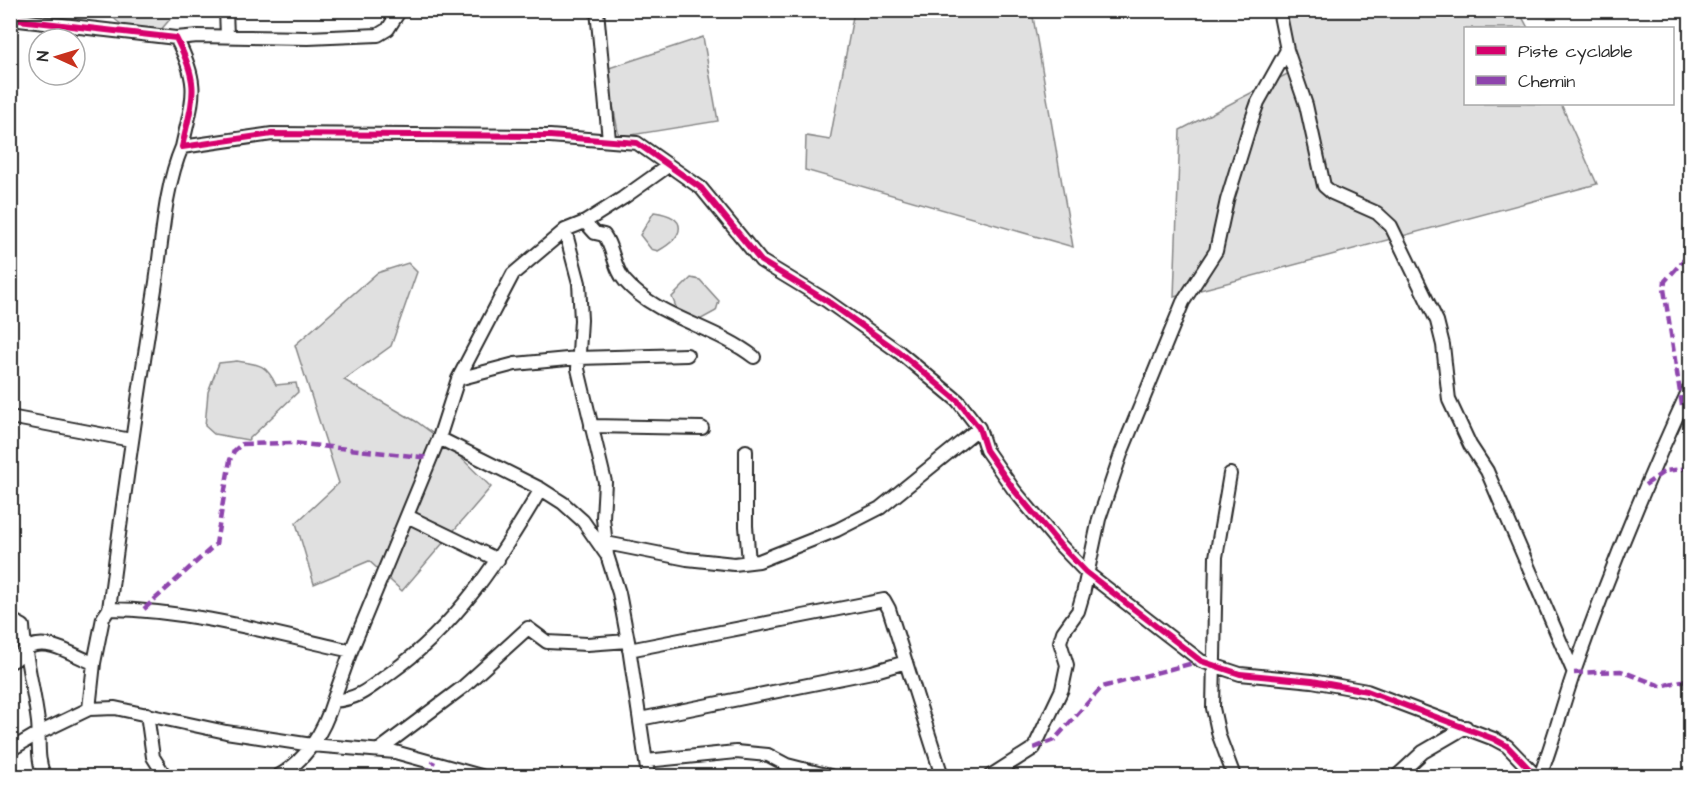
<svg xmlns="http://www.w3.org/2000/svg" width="1701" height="787" font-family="'Architects Daughter',sans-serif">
<rect width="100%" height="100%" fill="#fff"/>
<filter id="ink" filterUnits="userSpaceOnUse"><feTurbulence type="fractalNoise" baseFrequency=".0167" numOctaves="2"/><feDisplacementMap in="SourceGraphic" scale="12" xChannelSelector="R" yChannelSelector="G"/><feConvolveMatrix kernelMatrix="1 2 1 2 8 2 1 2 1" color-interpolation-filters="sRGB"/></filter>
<g filter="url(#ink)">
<path fill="#e0e0e0" stroke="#868686" stroke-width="1.5" d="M109,11H197L172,17L159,32C138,30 120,31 109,11Z
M854,11H1032L1073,247L805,170L806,136L830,140Z
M1279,11H1519L1528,28H1466V104H1561L1597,184L1174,297L1180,130L1295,70Z
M703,37L718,121L619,137L606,69Z
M654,212C689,217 685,236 658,251L651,249L640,235Z
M408,263L417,272L391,346L344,380L417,422L447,444L491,487L402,591L369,561L314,584L296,523L339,483L295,345L377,273Z
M691,278L700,280L719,301L716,311L696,322L678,312L672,297Z
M237,361C259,364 266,364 276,385L296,383L298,392L248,440L214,434L205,426L208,392L219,363Z"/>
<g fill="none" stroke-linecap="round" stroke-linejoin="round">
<defs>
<path id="street" d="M226,10L227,36
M597,10L609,140
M1279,10L1287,50L1306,105L1324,186L1332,193L1377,213L1391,226L1437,321L1443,345L1449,400L1470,445L1487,471L1574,673
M10,19L176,38C201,86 193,97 182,147L272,134L550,136L637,143L701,188L761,261L827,301L899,352L958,401L979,428L986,450L1014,490L1059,544L1086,572L1201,661L1240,674L1312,681L1367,691L1494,739L1507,746L1536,776
M176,38L198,36L308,38L378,35L388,29L400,10
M585,222L595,233L604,235C614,249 613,267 625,281C656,317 716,327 754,357
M565,230L579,283L581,320L578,369L605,482L603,518L607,555L619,593L628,641L648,776
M458,379L515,364L578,358L687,355
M10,417L131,440
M591,426L702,428
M439,438L541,489L563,503L583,521L606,554
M746,451V526L749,562
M1230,474L1216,557L1213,708L1219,736L1234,776
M407,516L498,560
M606,543L687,559L734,564L759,561L837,530L880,508L979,428
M109,609C123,502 138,396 155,289C162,245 164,188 182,147
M10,619L23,626C25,659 34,689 38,722C40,740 36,761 45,776
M629,650L884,600L889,609L942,776
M10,662C20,659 21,651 29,647C51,638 73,656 94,663L89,709L115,708L226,732L312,745L395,752L481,776
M94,663L103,618L109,609C191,610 271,633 351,651
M333,701L351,651L439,438L458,379L513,274L565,230L585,222L623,198L668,166
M147,714L153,757L165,776
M640,719L872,672L906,662
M10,750L39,733L89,709
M379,750L463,687L528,628L547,642L587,644L628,641
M646,761L736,752L768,755L787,765L830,776
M278,776C306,761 324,731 333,701C359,699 368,689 389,674C457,626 499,560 541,489
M990,776L1034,748L1062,689L1067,665L1060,642L1063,632L1078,611L1083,594L1099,519L1122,451L1183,302L1216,251L1227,200L1251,122L1258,102L1287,50
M1397,776L1423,752L1466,727
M1540,776C1553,742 1562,707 1574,672C1608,575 1647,480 1690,387"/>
</defs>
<use href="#street" stroke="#2b2b2b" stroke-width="16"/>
<use href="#street" stroke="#fff" stroke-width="12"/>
<path stroke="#8e44ad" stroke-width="4.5" stroke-dasharray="9 4.5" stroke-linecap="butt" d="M1682,405L1664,289L1665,281L1690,253
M1645,485L1665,471L1690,468
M144,609L216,544L230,460L234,451L242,444L294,443L430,458
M1574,673L1621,671L1661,686L1690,679
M1034,748L1054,740L1102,687L1201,661
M427,776L434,761"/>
<defs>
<path id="cycleway" d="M10,19L176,38C201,86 193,97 182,147L272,134L550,136L637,143L701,188L761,261L827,301L899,352L958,401L979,428L986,450L1014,490L1059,544L1086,572L1201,661L1240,674L1312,681L1367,691L1494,739L1507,746L1536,776"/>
</defs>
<use href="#cycleway" stroke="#fff" stroke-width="10"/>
<use href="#cycleway" stroke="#d6006c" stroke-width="6"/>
</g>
</g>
<rect width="1701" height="787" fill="none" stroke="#fff" stroke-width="36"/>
<rect x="18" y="18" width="1665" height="751" fill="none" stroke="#2b2b2b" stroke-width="2" filter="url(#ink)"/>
<rect x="1464" y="27" width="210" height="78" fill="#ffffff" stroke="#aaaaaa" stroke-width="1.5"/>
<rect x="1476" y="46" width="30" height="9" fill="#d6006c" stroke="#aaaaaa" stroke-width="1.5"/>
<text x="1518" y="57" font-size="18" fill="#2b2b2b">Piste cyclable</text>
<rect x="1476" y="76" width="30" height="9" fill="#8e44ad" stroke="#aaaaaa" stroke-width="1.5"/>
<text x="1518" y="87" font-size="18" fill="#2b2b2b">Chemin</text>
<g transform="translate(57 57) rotate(274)"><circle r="28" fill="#ffffff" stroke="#aaaaaa" stroke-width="1.5"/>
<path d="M0-4.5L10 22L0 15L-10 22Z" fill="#c8321e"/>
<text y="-9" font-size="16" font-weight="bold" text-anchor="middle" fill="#2b2b2b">N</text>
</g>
</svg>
